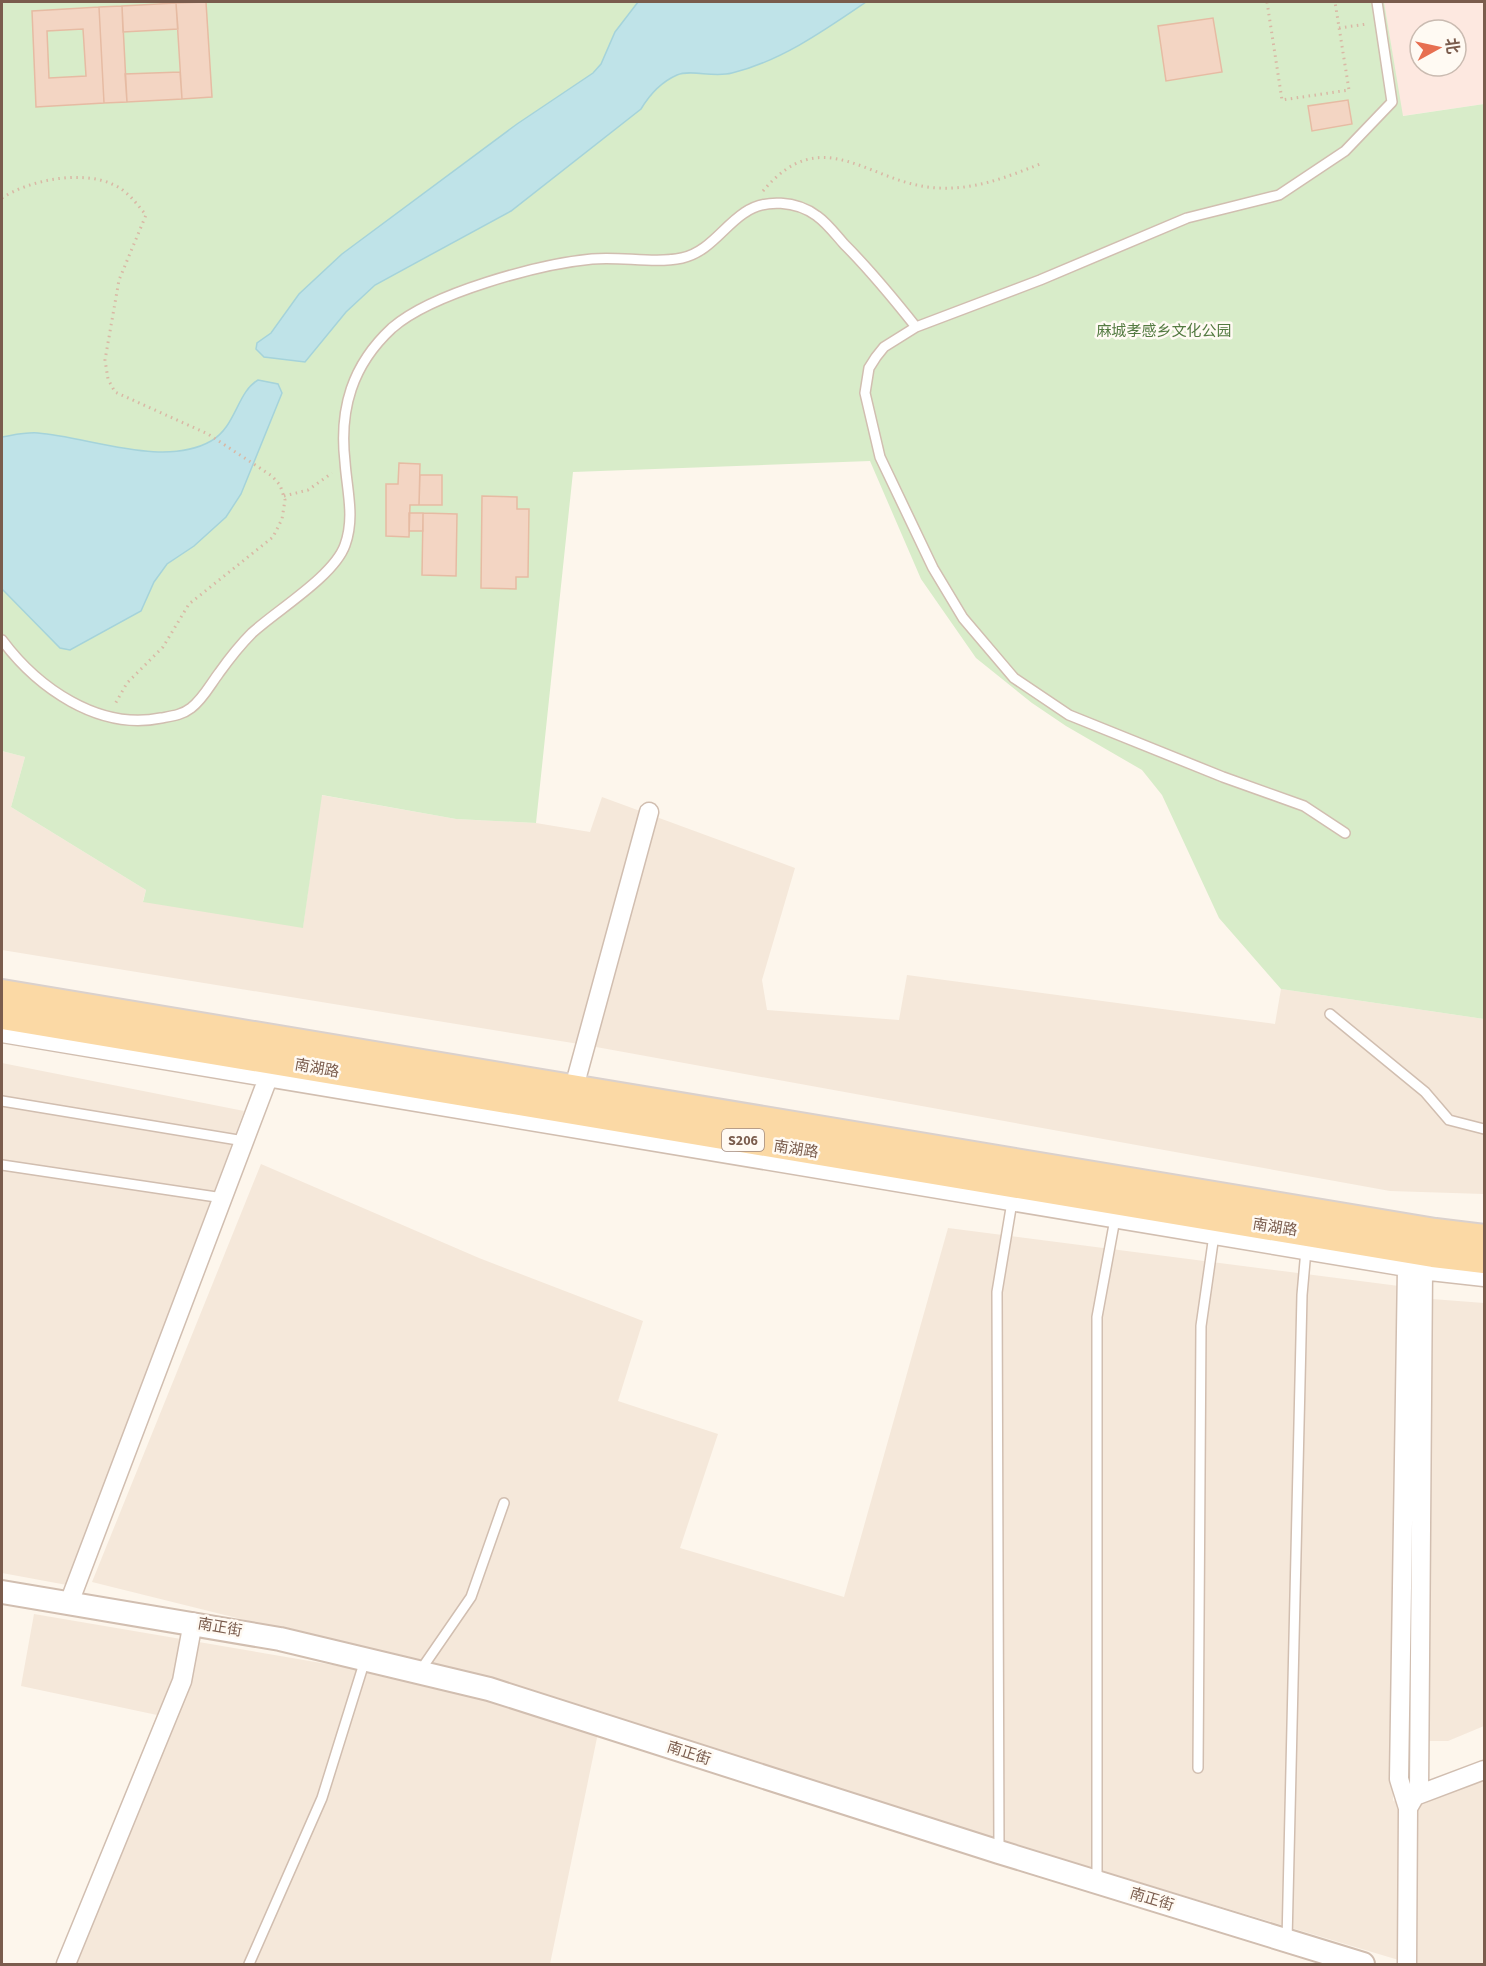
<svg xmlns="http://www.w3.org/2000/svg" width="1486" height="1966" font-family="'Source Sans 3','Noto Sans SC',sans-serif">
<rect width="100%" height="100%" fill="#fdf6ec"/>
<path fill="#f5e8da" d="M2,751L25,757L11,807L146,890L143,901L303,927L321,795L456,819L536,823L590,832L602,797L795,868L762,980L767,1010L899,1020L907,975L1275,1024L1281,989L1484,1019V1194L1390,1191L585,1045L2,950Z
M2,1063L244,1111L67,1585L2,1573Z
M261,1164L479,1258L643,1321L618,1401L718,1434L680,1548L844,1597L948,1228L1399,1286L1393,1801L1484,1765V1964H1412L794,1779L428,1661L289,1631L92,1582Z
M1432,1299L1484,1303V1726L1448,1741H1429Z
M34,1614L374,1672L528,1708L598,1733L550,1964H58L157,1715L21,1686Z"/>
<path fill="#fde8e0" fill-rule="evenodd" d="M1384,2H1484V104L1402,116ZM1420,30H1456V66H1420Z"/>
<path fill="#d8ecc9" d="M2,2H1384L1403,116L1484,104V1019L1281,989L1219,918L1162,795L1142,770L1066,726L1032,703L976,658L921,579L870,461L573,472L536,823L456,819L322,795L303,928L143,902L146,890L11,807L25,757L2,751Z"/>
<path fill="#bfe3e8" stroke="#a5d3da" stroke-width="1.5" d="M638,2H866C825,30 781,61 732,73C713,78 691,69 677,75C661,82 650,94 641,109L511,211L375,285L346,312L305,362L264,357L256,349L257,343L271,333L299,294L342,254L517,124L593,73L601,64L615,32Z
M258,380L278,384L282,393L241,494L226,517L194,546L167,564L154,582L141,611L70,650L60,648L2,589V437C14,435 26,432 38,433C89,437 164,468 211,441C236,427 237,392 258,380Z"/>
<path fill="#f3d5c3" stroke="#e6bba3" stroke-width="1.5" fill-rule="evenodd" d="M206,2L212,97L182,99L176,3Z
M176,3L178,29L123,32L122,6Z
M122,6L127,102L104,103L99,7Z
M99,7L104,103L36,107L32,11ZM83,29L86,76L49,78L47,31Z
M1213,18L1222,72L1166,81L1158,26Z
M180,72L182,99L127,102L125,74Z
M1348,100L1352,124L1312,131L1308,106Z
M399,463L420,464L419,505H410L409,537L386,536V484H398Z
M420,475H442V505H419Z
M482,496L517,497V509H529L528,577H516V589L481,588Z
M409,513H423V531H409Z
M423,513L457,514L456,576L422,575Z"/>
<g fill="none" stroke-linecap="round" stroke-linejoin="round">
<defs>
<path id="service" d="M2,640C37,687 98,731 161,718C172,716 182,715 191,708C203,699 210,685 219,673C229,659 240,645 252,633C277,610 334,576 345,545C355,517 347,491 345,462C339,409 352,365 392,328C432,293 539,264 592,259C621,256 653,264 682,258C709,252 723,227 744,213C765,198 797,201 817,216C827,223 836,235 844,244C870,270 893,298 916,327
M1345,833L1304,806L1223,777L1069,715L1014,678L963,618L933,568L880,457L865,393L869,368L876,357L884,347L916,327L1040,280L1187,218L1279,195L1345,151L1392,102L1377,2
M1330,1014L1425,1092L1449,1120L1484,1129
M2,1101L244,1141
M2,1165L223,1198
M420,1671L471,1597L504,1503
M1198,1768L1201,1326L1214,1235
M999,1852L997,1292L1012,1202
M1097,1881V1317L1115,1219
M1287,1941L1302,1295L1306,1250
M249,1964L322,1798L365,1660"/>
<path id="minor" d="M2,1033L1430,1271L1484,1277
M573,1091L649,812
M1407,1267L1399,1779L1408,1808L1407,1964
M69,1603L268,1078
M1415,1796L1484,1770
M1408,1808L1419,1789L1423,1269
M66,1964L182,1681L193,1622"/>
<path id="tertiary" d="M2,1592L280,1639L489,1689L999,1852L1363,1964"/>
<path id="primary" d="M2,994L1435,1233L1484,1239
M2,1015L1433,1253L1484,1259"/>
</defs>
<use href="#service" stroke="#d1beb0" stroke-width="12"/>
<use href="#minor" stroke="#d1beb0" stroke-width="21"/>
<use href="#tertiary" stroke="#d1beb0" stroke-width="26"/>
<use href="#primary" stroke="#dad1cd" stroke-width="32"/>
<path stroke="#d9b8a5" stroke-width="3" stroke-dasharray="1.5 4.5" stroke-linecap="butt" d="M1267,2L1282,100L1349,90L1335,2
M1339,28L1367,24
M763,191C823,119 870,185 938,188C975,190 1007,177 1040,164
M2,198C29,180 81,170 112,184C127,190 136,203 146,215L119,280L105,360L108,379L115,392L208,434L272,476L280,485L285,500L282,519L273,537L189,604L163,647L127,683L115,704
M284,496L308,490L332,473"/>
<use href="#service" stroke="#fff" stroke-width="9"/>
<use href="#minor" stroke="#fff" stroke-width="18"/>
<use href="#tertiary" stroke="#fff" stroke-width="22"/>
<use href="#primary" stroke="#fbd9a5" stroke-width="28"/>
</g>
<g text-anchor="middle" stroke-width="5" stroke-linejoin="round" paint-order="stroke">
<rect fill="#fffaf3" stroke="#a28b7f" stroke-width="1.5" x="722" y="1129" width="42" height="22" rx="4.5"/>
<g font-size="14" font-weight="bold" fill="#7a5c4d">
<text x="743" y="1145">S206</text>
</g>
<g font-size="15" fill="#537a41" stroke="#fffaf3">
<text x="1164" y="336">麻城孝感乡文化公园</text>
</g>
<g font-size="15" fill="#7a5c4d" stroke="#fffaf3">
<text transform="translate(317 1068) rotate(10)" y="5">南湖路</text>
<text transform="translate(796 1149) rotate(9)" y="5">南湖路</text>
<text transform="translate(1275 1227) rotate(9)" y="5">南湖路</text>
<text transform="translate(220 1627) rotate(10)" y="5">南正街</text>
<text transform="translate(689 1753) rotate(18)" y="5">南正街</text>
<text transform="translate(1152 1899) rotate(17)" y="5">南正街</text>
</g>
</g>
<rect width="1486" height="1966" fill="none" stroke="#7a5c4d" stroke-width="6"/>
<g transform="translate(1438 48) rotate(82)"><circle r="28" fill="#fffaf3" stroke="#cabbb1" stroke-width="1.5"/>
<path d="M0-4.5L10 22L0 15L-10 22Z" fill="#e76f51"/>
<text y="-9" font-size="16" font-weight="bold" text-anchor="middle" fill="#7a5c4d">北</text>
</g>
</svg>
